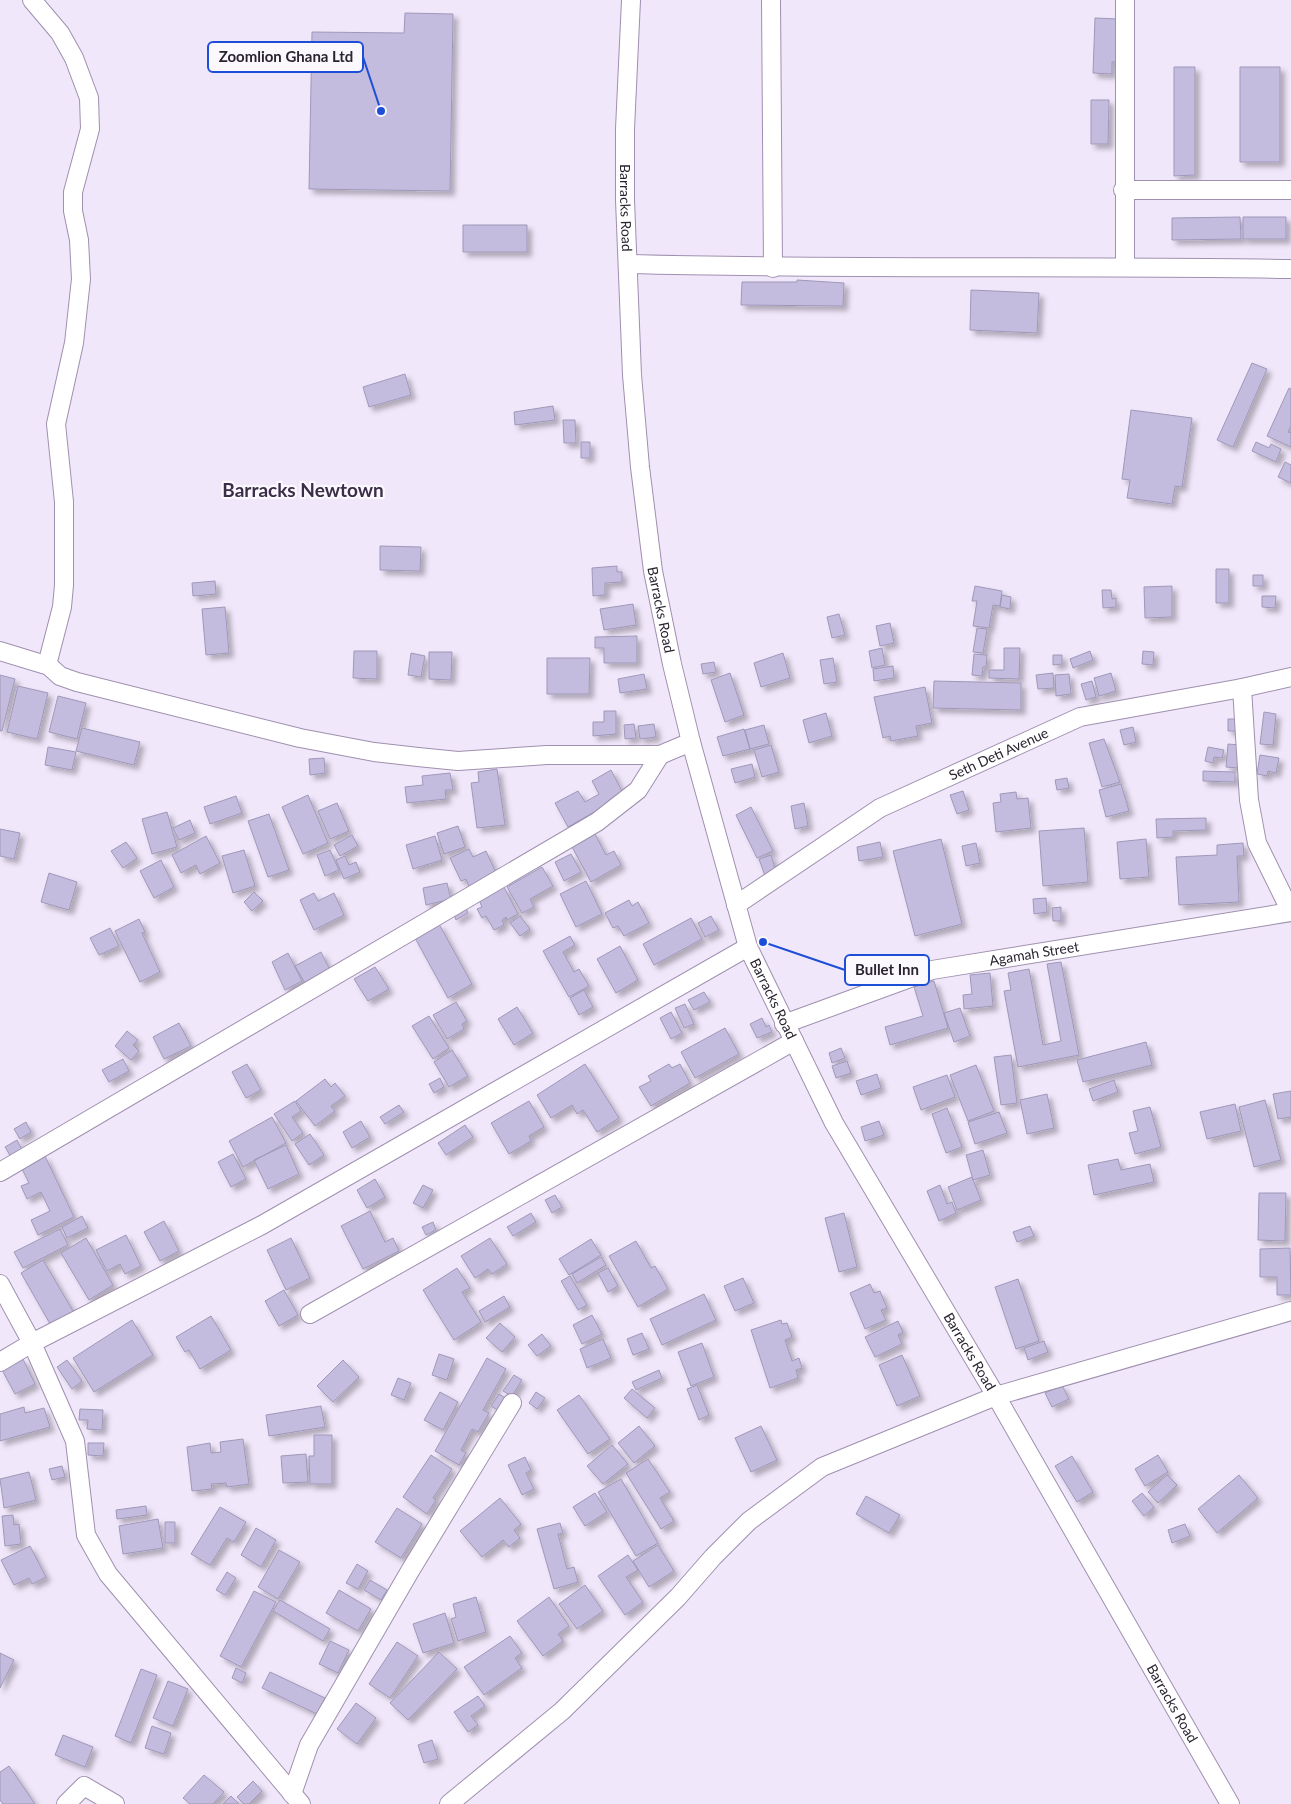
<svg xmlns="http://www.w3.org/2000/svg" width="1291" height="1804" font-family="Lato,sans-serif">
<defs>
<filter id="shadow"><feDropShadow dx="4.5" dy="4.5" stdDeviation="2.5" flood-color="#0004"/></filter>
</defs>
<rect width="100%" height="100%" fill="#f1e7fb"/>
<path fill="#c3bcde" stroke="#9f98b8" filter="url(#shadow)" d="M405,13L453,14L450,191L309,189L312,32L404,33Z
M1095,18L1119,19L1118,62H1112V74L1093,73Z
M1174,67H1195V175L1174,176Z
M1240,67H1280V162H1240Z
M1091,100H1109L1108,144H1091Z
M1240,217L1241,239L1172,240V218Z
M1243,217H1286V239H1243Z
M463,225H527V252H463Z
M797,280L844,283L843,306L741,305L742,282H797Z
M971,290L1039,293L1037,333L970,330Z
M1252,363L1267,369L1233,447L1217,440Z
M405,374L411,395L369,407L363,387Z
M1289,388L1291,389V426L1288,432L1291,433V447L1267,436Z
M553,406L555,420L515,425L514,412Z
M1131,410L1192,418L1182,487L1175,486L1172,504L1127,498L1130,480L1122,479Z
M563,420H575L576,443H564Z
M581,442H590V458H581Z
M1256,442L1269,448L1271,444L1281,449L1276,462L1252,451Z
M1285,462L1291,465V483L1278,477Z
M380,546L421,547L420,571L380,570Z
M617,566V572H622V582L605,583V595L593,596L592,568Z
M1216,569H1229V603H1216Z
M1253,575H1263V586H1253Z
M215,581L216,594L193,596L192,583Z
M975,586L1002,591L1000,606L993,605L989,628L973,626L977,601H972Z
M1172,586V617L1145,618L1144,587Z
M1102,590H1111L1112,599L1116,598V607L1103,608Z
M1002,595L1011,597L1010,609L1000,607Z
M1262,596H1276L1275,608L1262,607Z
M633,604L636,625L604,630L600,609Z
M225,607L229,653L206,655L202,609Z
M839,614L845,635L832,638L827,617Z
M890,623L894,643L880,646L876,626Z
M977,628L987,629L983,653L973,652Z
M637,636V663H604V648H595V637Z
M882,648L885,665L872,668L869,651Z
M1004,648H1020L1019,679L989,678V670H1004Z
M354,651H377V679L353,678Z
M1090,651L1093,660L1073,668L1070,659Z
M1143,651L1154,652L1153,665L1142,664Z
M429,652H452L451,680L429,679Z
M411,653L425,656L421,677L408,675Z
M783,653L790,678L761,687L754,663Z
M974,654L987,655L986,667H983L982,676L972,675Z
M1053,655H1062V664L1053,665Z
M547,658H590L589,694H547Z
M833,658L837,682L824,684L820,660Z
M714,662L716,672L703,674L701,664Z
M893,666L894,678L874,681L873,669Z
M730,673L744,715L725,722L711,680Z
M1053,673L1054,688L1038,689L1036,675Z
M1111,673L1116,691L1099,696L1094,678Z
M644,674L647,689L620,693L618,679Z
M1069,674L1071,694L1056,696L1055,675Z
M0,675L15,679L2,731H0Z
M934,681L1021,683V710L933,708Z
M1092,681L1096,697L1086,700L1081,684Z
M18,686L48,693L37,739L7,732Z
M925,687L932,723L916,726L918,736L891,741L890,736L883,738L874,697Z
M58,696L86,703L77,739L49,732Z
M604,711H616V734L593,736V722H604Z
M1264,712L1276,714L1273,745L1260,744Z
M826,713L832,736L809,743L803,720Z
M1228,719H1239V731H1228Z
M634,724L636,738L625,739L624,725Z
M654,724L656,737L640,739L638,726Z
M764,725L769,744L750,749L745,730Z
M1133,727L1136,742L1124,745L1120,730Z
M82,728L140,742L134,765L76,751Z
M744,729L750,749L723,756L717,737Z
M1104,739L1120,782L1102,787L1089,743Z
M1228,744L1240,745L1238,768L1226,767Z
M771,745L779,772L762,777L754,750Z
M48,747L76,752L72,770L45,765Z
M1208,747L1224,750L1222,758L1214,757L1213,763L1205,761Z
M1260,755L1279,758L1276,773L1268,771L1267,776L1257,774Z
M324,758L325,773L310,775L309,759Z
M752,764L755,777L735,783L731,769Z
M497,769L505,825L477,828L471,783L479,782L478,772Z
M611,770L624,795L568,827L555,803L578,791L585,802L599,794L592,781Z
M1203,771L1235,772V782L1203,781Z
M450,773L453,790H445L446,799L407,803L405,787L423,785L422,776Z
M1067,778L1069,788L1057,790L1055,780Z
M1121,784L1129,811L1106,817L1099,790Z
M963,791L969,810L957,814L950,795Z
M1016,792L1017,799L1028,798L1031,828L996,832L993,803L1001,802L1000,794Z
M308,795L328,843L303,854L282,807Z
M236,796L242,813L210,824L204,807Z
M337,803L349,831L330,839L318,811Z
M804,803L808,826L795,829L791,806Z
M751,807L773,851L757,858L736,815Z
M167,812L177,847L152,854L142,819Z
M269,814L289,870L268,877L248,821Z
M1206,818V830L1173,831V837L1157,838L1156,819Z
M190,820L195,833L179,840L173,828Z
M458,826L465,847L444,854L437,833Z
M1084,828L1088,882L1043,886L1039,831Z
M0,829L20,833L14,859L0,856Z
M594,832L606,855L614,851L621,865L591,882L571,845Z
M352,835L358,846L340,856L334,845Z
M206,836L220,863L200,874L196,865L181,873L172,855Z
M435,836L442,860L413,869L406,845Z
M941,839L962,924L915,936L893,851Z
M1146,839L1149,877L1120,879L1117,842Z
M126,842L137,858L123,868L111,851Z
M880,842L883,857L859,861L857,847Z
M976,843L980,863L966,866L962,846Z
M1243,843L1244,856H1237L1239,902L1179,905L1176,857L1217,855V845Z
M469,849L473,857L486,851L497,875L470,889L466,879L461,881L450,858Z
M244,850L255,886L233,893L222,856Z
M330,850L339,870L325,876L317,855Z
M571,854L581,872L564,881L555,862Z
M771,855L776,872L765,876L759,859Z
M345,856L349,865L356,862L360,872L344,879L336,860Z
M161,860L174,887L154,898L140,871Z
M542,867L553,886L530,899L534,907L522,913L507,887Z
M49,873L77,882L69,910L41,902Z
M586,881L602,914L576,927L560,894Z
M447,883L451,899L426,905L423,888Z
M504,887L518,914L507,920L506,917L502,920L504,925L494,930L486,916L482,918L477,909L482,907L479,900Z
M254,892L263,901L252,911L244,902Z
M314,893L318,901L334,893L344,915L314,930L300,900Z
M1046,898L1047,912L1034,914L1033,899Z
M629,900L632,906L638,902L649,923L624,936L618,926L613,928L605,913Z
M1061,907V921H1053L1052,908Z
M466,908L468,913L456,920L454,914Z
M520,916L530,929L520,936L510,923Z
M711,916L719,930L705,937L698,923Z
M691,918L702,939L654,965L643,944Z
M139,919L145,932L142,933L160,972L140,982L115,931Z
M439,924L472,984L448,998L415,938Z
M110,928L119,946L99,955L90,938Z
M570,936L575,945L563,952L574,972L579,969L589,986L569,997L543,951Z
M620,946L638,980L616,993L597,959Z
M321,952L331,972L306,985L295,966Z
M288,953L302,981L285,990L272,962Z
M1061,962L1079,1055L1018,1067L1004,991L1011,990L1008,973L1029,969L1043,1045L1061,1041L1047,964Z
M375,967L389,989L368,1001L354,979Z
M990,973L993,1006L964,1009L963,995L972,994L970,975Z
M934,981L948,1028L890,1045L885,1027L923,1016L914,987Z
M584,990L593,1007L579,1015L570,998Z
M704,992L710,1002L694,1010L688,1000Z
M456,1002L467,1021L462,1024L464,1029L447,1039L433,1015Z
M685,1004L694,1024L684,1028L675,1008Z
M517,1007L533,1033L514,1045L498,1019Z
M960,1008L970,1036L954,1042L944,1013Z
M671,1012L682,1033L671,1039L660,1018Z
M429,1016L449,1048L433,1059L412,1026Z
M762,1018L766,1027L769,1025L772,1032L757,1038L750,1024Z
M179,1023L191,1046L164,1059L153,1037Z
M725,1028L739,1054L695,1078L681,1052Z
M127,1031L138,1040L133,1045L139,1051L131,1060L115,1046Z
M1146,1042L1152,1065L1083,1082L1077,1060Z
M841,1048L845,1058L832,1063L829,1053Z
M452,1050L468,1076L449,1087L434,1062Z
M1011,1055L1017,1103L1001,1105L994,1057Z
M123,1059L129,1071L109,1082L102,1070Z
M847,1061L851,1073L836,1078L832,1066Z
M247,1064L261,1090L246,1098L232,1072Z
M585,1064L619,1118L597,1132L583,1110L577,1114L572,1105L551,1118L537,1095Z
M669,1064L672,1068L680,1064L690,1083L651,1106L639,1087L651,1081L648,1076Z
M976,1065L994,1111L968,1121L950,1075Z
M877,1074L881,1088L861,1095L856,1081Z
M947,1075L955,1097L921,1110L913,1087Z
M440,1078L444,1087L434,1093L429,1084Z
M325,1079L331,1087L335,1083L345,1096L331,1106L335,1111L315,1126L296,1101Z
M1114,1080L1118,1092L1093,1101L1089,1089Z
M1291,1091V1117L1278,1119L1273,1094Z
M1047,1094L1054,1128L1027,1134L1020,1100Z
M1265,1100L1281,1160L1254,1167L1239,1107Z
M295,1101L301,1111L292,1117L303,1133L292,1141L274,1114Z
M529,1101L544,1127L529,1136L531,1141L509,1154L491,1123Z
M1235,1104L1241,1131L1207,1139L1200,1112Z
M399,1105L404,1112L385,1124L380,1117Z
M1150,1107L1161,1147L1135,1154L1129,1133L1138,1131L1133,1111Z
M947,1108L962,1147L946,1153L932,1114Z
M999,1112L1007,1133L975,1144L968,1122Z
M272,1117L286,1143L243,1167L229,1141Z
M361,1121L370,1137L352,1148L343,1132Z
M879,1121L884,1135L865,1141L861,1127Z
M26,1122L31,1132L20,1139L14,1129Z
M465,1125L473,1137L446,1155L438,1143Z
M310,1134L324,1155L309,1165L295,1144Z
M17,1140L22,1150L11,1157L5,1147Z
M286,1145L299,1174L268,1189L254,1160Z
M983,1150L990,1175L973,1180L966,1155Z
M233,1154L246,1179L231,1187L218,1162Z
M45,1156L74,1217L38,1235L31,1220L50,1211L41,1192L27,1199L21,1186L29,1183L21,1167Z
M1118,1159L1121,1170L1150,1164L1154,1182L1094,1195L1088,1165Z
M972,1177L981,1200L957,1210L948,1187Z
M375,1179L385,1197L367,1208L357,1190Z
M423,1185L433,1190L423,1208L413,1203Z
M940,1185L947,1204L952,1202L956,1213L939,1221L927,1191Z
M1259,1193H1286L1285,1241L1258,1240Z
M555,1195L562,1207L552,1213L545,1200Z
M370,1211L385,1242L393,1238L399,1251L363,1269L341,1226Z
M531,1213L536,1222L513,1236L507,1227Z
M844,1213L857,1267L839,1272L825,1218Z
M82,1216L88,1228L67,1238L62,1227Z
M164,1221L179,1251L160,1261L144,1232Z
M433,1222L436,1230L426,1235L422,1227Z
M1030,1226L1034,1236L1017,1242L1013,1232Z
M60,1229L68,1245L23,1268L14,1252Z
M126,1235L141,1266L125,1274L120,1264L107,1271L96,1250Z
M86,1238L113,1285L89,1300L61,1253Z
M291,1238L310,1278L286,1290L267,1250Z
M490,1238L507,1264L492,1274L488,1269L475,1278L461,1256Z
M591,1239L601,1255L569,1275L559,1259Z
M636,1241L651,1268L655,1266L668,1289L638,1307L609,1256Z
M1290,1248L1291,1295H1277V1277H1260V1249Z
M601,1257L606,1265L577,1283L572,1274Z
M43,1260L76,1316L53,1329L21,1273Z
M457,1268L470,1288L462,1292L481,1322L454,1340L423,1290Z
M608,1268L618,1286L608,1292L598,1273Z
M570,1276L587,1305L578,1310L561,1281Z
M743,1278L754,1303L735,1311L724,1286Z
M1018,1279L1039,1341L1016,1349L995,1287Z
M870,1284L874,1293L880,1291L887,1308L881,1310L886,1320L865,1329L850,1293Z
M284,1290L298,1315L279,1326L265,1301Z
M704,1294L716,1320L662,1345L650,1319Z
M504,1296L510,1307L485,1322L479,1311Z
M592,1315L602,1334L582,1344L573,1325Z
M211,1316L231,1350L200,1369L189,1350L185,1352L176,1337Z
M132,1320L153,1355L94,1392L73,1358Z
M781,1320L782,1324L787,1323L792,1337L785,1340L792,1361L799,1358L802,1368L796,1370L798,1378L770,1388L751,1330Z
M898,1321L903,1332L898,1335L902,1344L875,1357L865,1337Z
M500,1323L515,1337L502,1352L486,1338Z
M642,1333L649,1349L633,1355L627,1339Z
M542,1334L551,1346L537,1356L528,1345Z
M603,1339L611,1358L587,1368L580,1349Z
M1044,1341L1048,1352L1028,1360L1024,1348Z
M702,1343L714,1377L691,1386L678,1352Z
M439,1354L454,1359L447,1380L432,1375Z
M902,1355L920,1396L897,1406L879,1365Z
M487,1358L506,1369L483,1410L489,1413L478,1432L472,1429L461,1450L466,1453L459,1465L435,1451Z
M23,1359L35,1384L15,1394L2,1370Z
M67,1360L82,1381L72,1389L57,1367Z
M343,1360L359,1377L333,1402L317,1386Z
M659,1370L662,1378L636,1390L632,1382Z
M514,1375L522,1380L512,1396L503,1391Z
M398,1378L411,1383L404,1400L391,1395Z
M697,1385L709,1415L699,1420L687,1389Z
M1062,1385L1069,1399L1052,1407L1045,1393Z
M632,1389L655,1408L647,1418L624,1398Z
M440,1392L458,1402L443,1430L424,1420Z
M536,1392L545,1398L537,1409L529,1403Z
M499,1394L510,1401L502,1413L491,1406Z
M579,1395L610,1439L588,1454L557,1410Z
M321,1406L325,1427L269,1436L266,1415Z
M24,1407L25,1413L44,1408L50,1427L0,1441V1414Z
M80,1409L103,1410L102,1430L87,1429L88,1420H79Z
M639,1426L655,1446L634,1463L618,1443Z
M761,1426L777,1460L751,1472L735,1438Z
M314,1435H332V1484H310L309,1456H314Z
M243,1439L249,1484L227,1487L226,1483L211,1484L212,1489L192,1491L187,1447L210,1443L211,1453L221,1452L220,1442Z
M88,1443H104L103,1456L88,1455Z
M612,1445L628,1464L603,1484L587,1466Z
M306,1454L308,1482L283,1483L281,1456Z
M431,1455L452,1469L433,1498L436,1500L427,1514L403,1497Z
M1158,1455L1168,1472L1145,1486L1135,1469Z
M1072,1456L1093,1492L1077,1502L1055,1466Z
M525,1457L531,1470L526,1473L534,1489L522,1495L508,1465Z
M648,1459L670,1492L660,1498L674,1521L661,1529L626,1473Z
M62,1466L65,1477L52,1480L49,1469Z
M29,1472L36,1500L4,1508L0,1479Z
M1167,1475L1177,1485L1158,1503L1148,1492Z
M1239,1475L1258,1498L1217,1533L1198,1509Z
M621,1479L658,1543L636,1556L598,1492Z
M595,1493L607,1512L585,1526L573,1507Z
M1142,1493L1154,1507L1144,1516L1132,1501Z
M866,1496L900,1515L889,1533L856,1514Z
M500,1498L521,1524L514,1530L520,1538L509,1547L503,1540L482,1557L460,1531Z
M146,1506L147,1515L117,1519L116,1510Z
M220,1507L246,1522L234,1542L227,1538L210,1565L191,1554Z
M397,1508L422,1524L401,1558L375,1542Z
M13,1515L14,1525L19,1524L21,1544L5,1546L2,1516Z
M158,1519L163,1548L123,1554L119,1526Z
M165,1522H175V1543H165Z
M560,1523L563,1533L558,1534L567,1569L574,1567L578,1582L554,1589L537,1529Z
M1185,1524L1190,1536L1172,1543L1168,1530Z
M256,1528L276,1540L261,1567L241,1555Z
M658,1545L674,1571L649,1587L633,1561Z
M30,1546L46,1577L32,1584L29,1578L14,1585L1,1560Z
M279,1550L300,1562L278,1599L258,1587Z
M628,1555L638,1570L626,1577L643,1602L625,1615L598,1576Z
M357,1564L368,1571L358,1589L346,1583Z
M227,1572L236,1578L225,1595L216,1590Z
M370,1580L387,1590L381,1600L364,1590Z
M585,1585L603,1611L577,1629L559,1604Z
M339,1590L371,1609L358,1631L326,1613Z
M254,1591L276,1602L241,1667L220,1656Z
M476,1597L486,1632L458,1641L451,1619L456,1617L453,1604Z
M549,1597L569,1626L558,1634L563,1641L543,1656L517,1621Z
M280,1600L330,1629L323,1641L273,1611Z
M445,1613L454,1643L423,1653L413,1624Z
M510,1636L522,1653L515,1658L522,1668L484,1695L464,1667Z
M330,1641L349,1650L338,1673L319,1664Z
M397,1642L418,1656L390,1698L369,1684Z
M439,1652L457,1669L408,1720L390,1703Z
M0,1653L14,1660L0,1688Z
M236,1668L246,1673L242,1683L232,1678Z
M141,1669L157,1675L131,1743L115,1736Z
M270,1672L325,1698L317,1714L262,1688Z
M168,1681L188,1689L173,1726L153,1718Z
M478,1696L485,1706L471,1716L478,1725L468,1732L454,1712Z
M356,1703L376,1718L357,1744L337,1729Z
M152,1726L171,1733L164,1754L145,1748Z
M63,1735L93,1747L85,1767L55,1755Z
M432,1740L438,1759L424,1763L418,1745Z
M9,1766L35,1804H3L0,1800V1772Z
M204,1775L224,1792L213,1804H190L183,1798Z
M253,1781L262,1791L249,1804H244L237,1797Z
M231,1796L239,1804H223Z"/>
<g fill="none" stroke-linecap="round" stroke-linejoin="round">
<defs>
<g id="minor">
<path d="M32,0L60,33L74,58L89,98L90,129L73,192V211L79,240L81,279L74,343L56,424L64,502V585L62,607L48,661L49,666"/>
<path id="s1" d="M631,0L625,129V200L632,375L640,467L653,571L672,664L691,742L748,947L834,1123L996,1396L1230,1804"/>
<path d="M771,0L773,268"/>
<path d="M1123,190H1291"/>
<path d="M628,264C849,270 1070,265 1291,269"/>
<path d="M1125,266V0"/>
<path d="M0,651L49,666L60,676L77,682L300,738L374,752L418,757L458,761L547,755H660L691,742"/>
<path d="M1242,688L1249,800L1257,843L1291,912"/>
<path id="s2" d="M736,905L880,808L1080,717L1242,688L1291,677"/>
<path id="s3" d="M784,1024L932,970L1291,912"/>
<path d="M0,1172L597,822L638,790L660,755"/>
<path d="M0,1284L32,1343L75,1441L86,1535L108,1574L301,1804"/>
<path d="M310,1314L794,1041"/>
<path d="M0,1362L32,1343L262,1225L748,947"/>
<path d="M292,1794L309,1745L410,1571L512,1403"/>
<path d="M66,1804L84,1786L115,1804"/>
<path d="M449,1804L562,1711L678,1597L713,1557L749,1521L822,1467L996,1396L1291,1311"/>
</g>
</defs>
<use href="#minor" stroke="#9f90af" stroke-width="20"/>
<use href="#minor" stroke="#fff" stroke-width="18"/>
</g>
<g text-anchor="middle" stroke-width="4.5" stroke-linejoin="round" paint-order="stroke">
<g font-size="14" fill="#2a2430" stroke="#fbf8fe">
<text dy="5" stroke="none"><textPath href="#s1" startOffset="208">Barracks Road</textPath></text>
<text dy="5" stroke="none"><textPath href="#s1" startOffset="612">Barracks Road</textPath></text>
<text dy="5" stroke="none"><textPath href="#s2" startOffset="304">Seth Deti Avenue</textPath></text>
<text dy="5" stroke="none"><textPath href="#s3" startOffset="261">Agamah Street</textPath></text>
<text dy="5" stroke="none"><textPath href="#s1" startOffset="1018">Barracks Road</textPath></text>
<text dy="5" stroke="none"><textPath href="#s1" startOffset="1422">Barracks Road</textPath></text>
<text dy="5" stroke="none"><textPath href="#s1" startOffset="1828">Barracks Road</textPath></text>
</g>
<g font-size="19" font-weight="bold" fill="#3b2e48" stroke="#fbf8fe">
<text x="303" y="497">Barracks Newtown</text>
</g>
</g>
<path fill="none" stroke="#1d4ed8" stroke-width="2" d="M381 111L363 57M763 942L845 970"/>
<g fill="#1d4ed8" stroke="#fbf8fe" stroke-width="2">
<circle cx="381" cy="111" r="5"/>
<circle cx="763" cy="942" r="5"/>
</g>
<g fill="#fbf8fe" stroke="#1d4ed8" stroke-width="2">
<rect x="208" y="42" width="155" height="30" rx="5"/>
<rect x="845" y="955" width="84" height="30" rx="5"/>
</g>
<g font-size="15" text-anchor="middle" font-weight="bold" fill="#2a2430">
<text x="286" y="62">Zoomlion Ghana Ltd</text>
<text x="887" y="975">Bullet Inn</text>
</g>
</svg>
